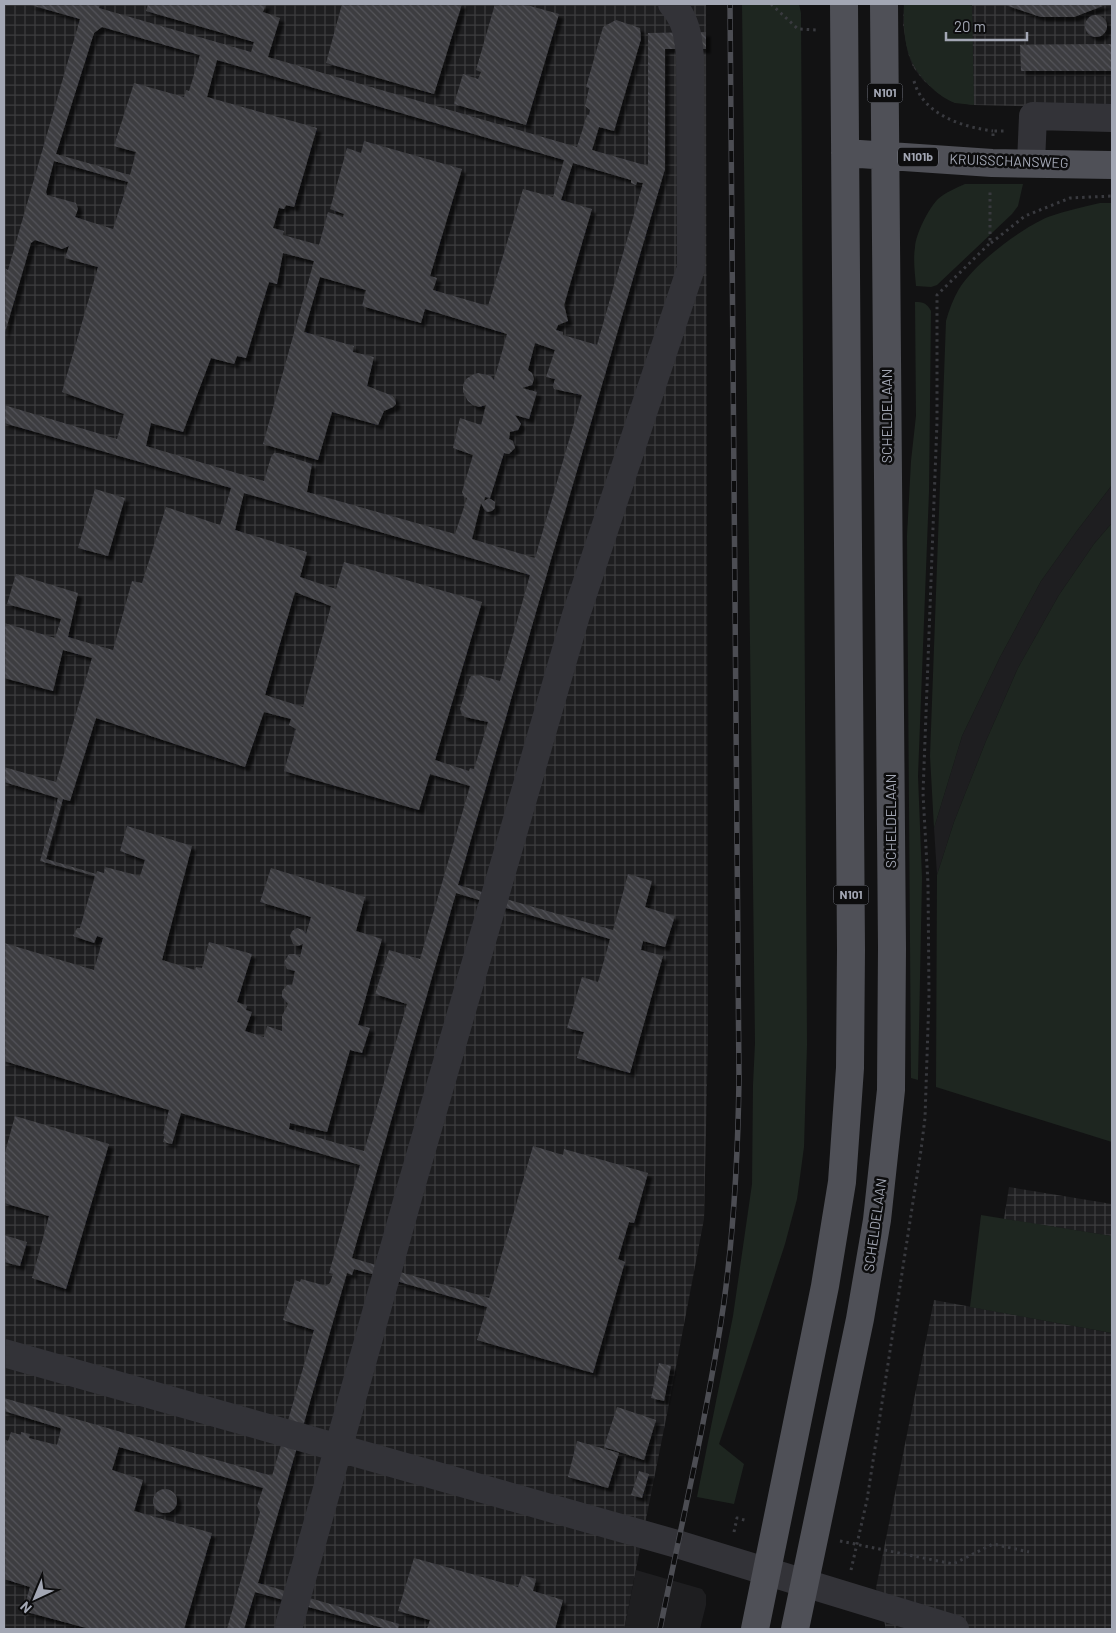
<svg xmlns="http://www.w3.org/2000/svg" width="1116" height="1633" font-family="Barlow,sans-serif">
<defs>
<pattern id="industrial-grid" width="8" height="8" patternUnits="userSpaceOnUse" patternTransform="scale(1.25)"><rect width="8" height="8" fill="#1e1e20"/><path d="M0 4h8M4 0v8" fill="none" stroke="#3c3c3e"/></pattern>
<pattern id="building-back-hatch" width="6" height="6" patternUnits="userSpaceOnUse" patternTransform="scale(1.25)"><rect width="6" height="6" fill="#3c3c40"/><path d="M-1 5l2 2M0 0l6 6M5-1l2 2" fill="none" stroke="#555559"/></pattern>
<filter id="shadow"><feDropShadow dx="4.5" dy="4.5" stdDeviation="1" flood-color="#0009"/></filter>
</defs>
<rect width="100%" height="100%" fill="#121213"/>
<path fill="#1e1e20" d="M1112,485V523L1094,544L1059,595L1018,668L986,741L954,822L937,875L934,828L962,736L1000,657L1041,581L1076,532Z
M636,1570L702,1589L706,1595V1605L700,1629H624Z"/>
<path fill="url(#industrial-grid)" d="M4,4H706L708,1041L704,1219L667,1414L624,1629H4Z
M904,4H1112V108L974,105L953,102L938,93L923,80L913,67L908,53L903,24Z
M1009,1187L1112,1204V1236L1004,1219Z
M934,1300L1112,1333V1629H886L876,1588Z"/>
<path fill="#1e2620" d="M742,4H799L801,13L807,1045L804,1147L797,1199L785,1244L759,1324L719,1444L744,1464L734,1504L697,1497L733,1316L752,1184L753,1085L755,1043Z
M904,4H972L974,105C968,104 961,104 955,103C947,100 938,94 932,88C905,63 903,39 904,4Z
M965,184H1023L1018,206L1012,214L937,285L931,287L916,286C915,274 913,260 915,247C916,234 928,209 938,199C946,192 956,188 965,184Z
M1100,203H1112V485L1076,532L1041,581L1000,657L962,736L934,828L930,756L946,321C949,310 953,299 959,289C975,263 1020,229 1048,217C1065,211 1083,207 1100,203Z
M915,302C923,302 927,303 931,311L929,492L918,776L922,878L918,1080L911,1078L907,536L911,461L916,416Z
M1112,523V1142L936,1087L937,875L954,822L986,741L1018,668L1059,595L1094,544Z
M981,1215L1112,1236V1333L970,1307Z"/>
<path fill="url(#building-back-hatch)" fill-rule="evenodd" filter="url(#shadow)" d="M27,4H83L88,5L89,4H100L99,8L251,52L254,42L146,11L148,4H266L263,12L280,18L268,57L577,147L587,115H589L590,110L585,106L589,88L586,87L603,27L616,20L640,28L641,39L614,131L599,127L592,150L648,166V33L706,32V49H665V169L550,563L458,885L613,930L628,874L652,881L645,907L675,916L665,947L643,941L641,950L663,956L630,1073L577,1058L584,1032L567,1028L582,977L598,982L610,939L456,893L352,1258L489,1298L533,1146L563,1155L564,1149L648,1173L634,1223L629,1222L618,1259L625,1262L593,1373L477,1340L487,1307L354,1269L352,1275L347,1273L258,1583L399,1624L398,1629H387L255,1592L244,1629H227L260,1512L257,1506L263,1488L119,1447L112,1470L143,1480L134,1511L212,1533L184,1629H90L23,1611L30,1587L4,1579V1439L8,1441L11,1432L21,1435V1432L30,1434L29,1438L57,1445L61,1429L60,1428L4,1411V1398L272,1476L314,1330L283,1320L295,1280L300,1282L301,1279L326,1286L330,1283L333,1274L329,1273L360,1165L181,1113L172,1144L163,1142L165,1134H163L169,1110L4,1061V943L94,970L103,938L97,936L94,943L73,936L77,928H80L95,876L40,861L58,798L4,782V767L56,782L92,658L63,650L53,691L4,678V623L55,638L61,619L7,604L16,574L78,593L68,637L113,650L132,581L142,583L166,507L220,525L231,488L4,423V405L117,439L124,414L62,392L98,267L65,258L69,246L62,249L35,240L31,243L4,336V268L8,270L80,19ZM102,27L200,55L189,91L186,90L184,97L134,83L114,146L136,152L130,175L56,154L94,33ZM217,60L564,160L553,197L523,189L488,306L433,290L437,278L430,276L462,169L364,141L361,153L347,148L330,209L344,214L343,217L328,212L319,245L283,235L284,231L273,228L279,208L284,209L286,205L294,207L317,128L207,97ZM54,161L128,182L113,229L75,217L78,209L76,203L47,195L46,192ZM573,163L631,180V183L636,185L637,182L643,183L597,345L563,335V332L556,330L558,325L568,321L564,305L592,209L561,200ZM283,253L314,261L263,444L318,460L332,412L378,425L384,411L393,407L396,404L395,399L393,396L367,386L374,357L353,352L354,346L304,332L320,277L366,290L362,306L421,323L425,309L507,334L494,380L491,376L478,373L472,375L466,379L463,385V392L468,401L473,405L479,407L486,405L481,425L460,418L453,448L473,455L462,492L464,497L467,498L455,534L307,492L312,464L278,453H274L271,457L264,481L146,446L151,423L183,432L211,358L234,364L237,356L246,358L269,282L277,284ZM535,343L555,350L546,377L555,379L553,386L554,389L582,395L535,558L472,539L481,503L484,509L487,512L492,511L495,508V502L489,498L484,501L485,497L490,498L504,453L509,454L515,448L513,441L509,439L510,432L518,430L521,424L515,415L529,419L537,392L522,388L532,385L534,379L532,373L528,370ZM244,493L530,575L500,681L478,675L471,676L469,680L460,709L462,715L465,717L488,722L474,769L470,768L469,771L435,760L482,602L344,562L336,589L300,577L307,552L235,530ZM295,592L331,606L303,707L265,695ZM264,712L291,719L289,725L296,729L284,771L419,810L430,774L470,786L420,959L389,950L375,994L407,1004L364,1151L289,1129L290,1123L327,1132L350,1050L362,1053L370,1028L358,1025L382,939L356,931L365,897L271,868L260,902L311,917L306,934L303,930L297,928L292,931L290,936L293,944L298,946L303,944L300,957L295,954H289L284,962L287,969L295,971L292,985H287L282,991V997L288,1004L282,1016V1031L267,1026L264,1037L245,1031L252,1012L246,1010L247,1006L237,1002L252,954L209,942L202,968L196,967L195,970L162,960L192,846L127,826L120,851L145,860L140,876L105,867L104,873L97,871L96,874L46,859L63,799L70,801L96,718L245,767Z
M342,4H462L434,94L326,63Z
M495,4H523L559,14L526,125L454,104L463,74L478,79L481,72L476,70Z
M1005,4H1108L1074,17H1041L1008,6Z
M1085 26a11 11 0 1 1 22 0a11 11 0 1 1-22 0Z
M1112,44V71H1021L1020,45Z
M95,489L125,498L108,556L78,548Z
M15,1116L109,1144L66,1289L32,1278L49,1216L4,1203V1156Z
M4,1235L27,1242L20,1266L4,1262Z
M659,1363L671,1366L664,1401L651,1398Z
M617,1407L656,1420L644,1460L604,1447Z
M577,1441L619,1453L608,1488L568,1477Z
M639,1471L649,1474L642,1498L631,1495Z
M153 1501a12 12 0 1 1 24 0a12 12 0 1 1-24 0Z
M414,1558L518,1587L522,1575L536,1579L533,1591L563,1600L555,1629H427L430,1620L398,1611Z"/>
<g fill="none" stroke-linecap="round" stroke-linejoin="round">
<path stroke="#393a3f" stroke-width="3" stroke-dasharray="2.5 4" stroke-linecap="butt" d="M771,4L798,29L817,30
M914,81C923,115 963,127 993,131
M993,136V131H1006
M991,243L1025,216L1070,198L1112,196
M734,1532L737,1518L748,1521
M840,1541L953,1564L993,1544L1029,1552
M851,1570L867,1500L921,1150L925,1118L929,996L928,884L923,793L937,422V295L990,243V190"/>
<path stroke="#333338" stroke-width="28" d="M1031,163L1033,116L1112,118
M4,1353L677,1544L955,1629
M288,1629L409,1194L576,615L691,268L690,56C688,35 686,20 672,4"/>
<path stroke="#4f5057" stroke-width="28" d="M845,153L992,163L1112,165
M755,1629L825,1286L842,1182L850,1068L851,950L844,4
M795,1629L860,1319L877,1220L891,1090L892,948L884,4"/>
<defs>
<path id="rail" d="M660,1629C682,1521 708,1412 724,1302C734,1228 738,1154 739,1079L730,4"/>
</defs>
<use href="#rail" stroke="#4c4d53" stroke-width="5.5"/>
<use href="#rail" stroke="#0d0d0e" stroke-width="4" stroke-dasharray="11" stroke-linecap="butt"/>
</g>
<g text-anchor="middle" stroke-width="5" stroke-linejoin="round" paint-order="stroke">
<g fill="#0d0d0e" stroke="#767982" stroke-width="1">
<rect x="867.5" y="83.5" width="35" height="19" rx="4"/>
<rect x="898" y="147.5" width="40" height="19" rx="4"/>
<rect x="833.5" y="885.5" width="35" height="19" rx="4"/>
</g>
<g font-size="12" font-weight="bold" fill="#a3a7b4">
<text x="885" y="97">N101</text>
<text x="918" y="161">N101b</text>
<text x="851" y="899">N101</text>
</g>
<g font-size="14" fill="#a3a7b4" stroke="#0d0d0e">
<text transform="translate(1009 161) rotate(2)" y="5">KRUISSCHANSWEG</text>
<text transform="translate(887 416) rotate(-90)" y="5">SCHELDELAAN</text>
<text transform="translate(891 821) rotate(-90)" y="5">SCHELDELAAN</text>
<text transform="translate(875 1225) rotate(-82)" y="5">SCHELDELAAN</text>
</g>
</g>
<rect width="1116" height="1633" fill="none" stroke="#a3a7b4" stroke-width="10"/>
<g transform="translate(35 1598) rotate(224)" stroke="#0d0d0e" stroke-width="4" paint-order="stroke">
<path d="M0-4L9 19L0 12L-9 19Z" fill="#a3a7b4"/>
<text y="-8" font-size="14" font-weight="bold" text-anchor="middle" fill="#a3a7b4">N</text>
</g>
<path d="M946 32v8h81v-8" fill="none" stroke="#a3a7b4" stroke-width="2.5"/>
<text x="954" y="32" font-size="15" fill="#a3a7b4" stroke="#0d0d0e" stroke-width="4" paint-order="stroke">20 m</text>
</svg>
